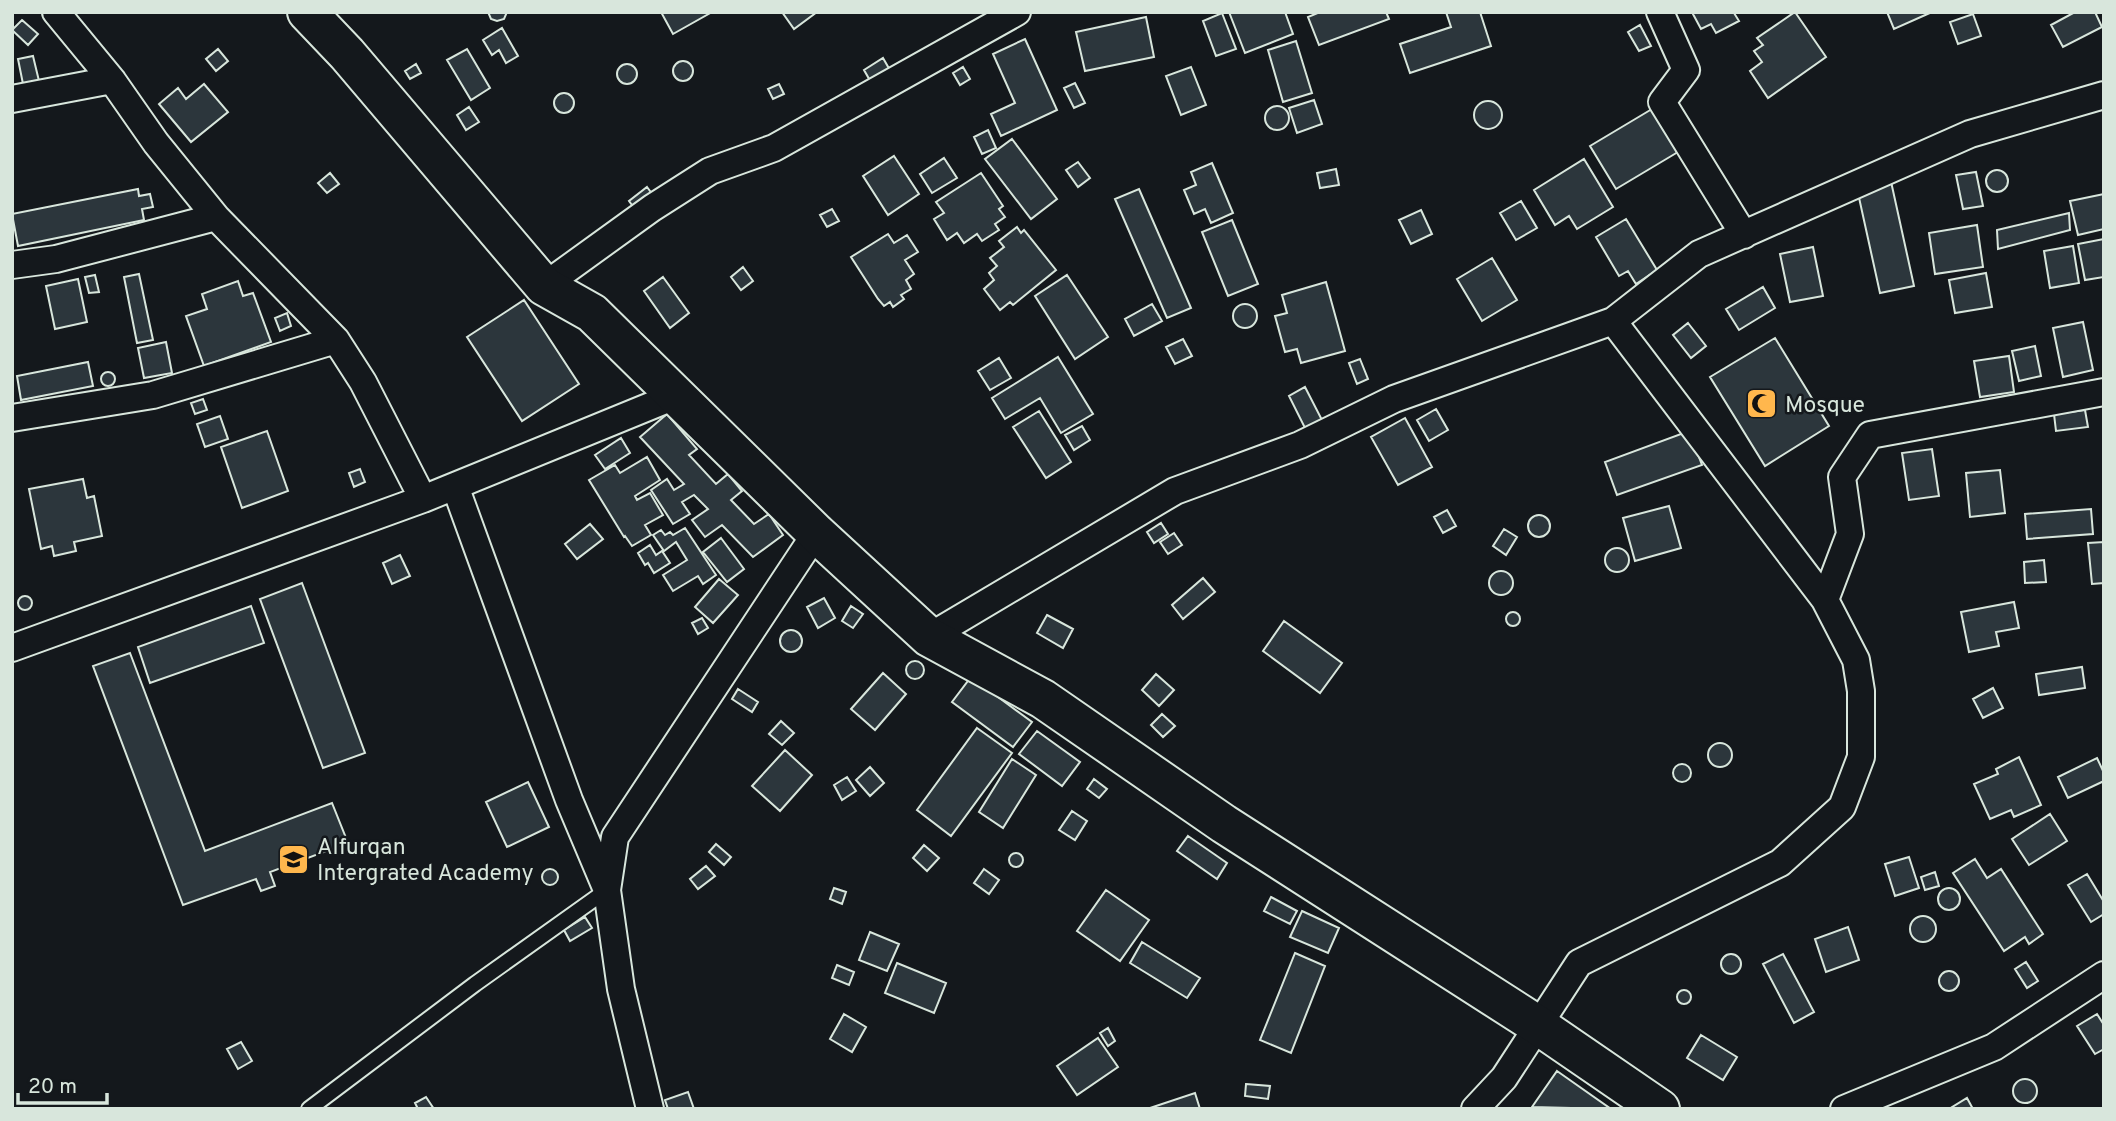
<svg xmlns="http://www.w3.org/2000/svg" width="2116" height="1121" font-family="Overpass,sans-serif">
<rect width="100%" height="100%" fill="#14181c"/>
<path fill="#2c363c" stroke="#d8e6dc" stroke-width="2" d="M488,12H507L504,19L497,21L491,19Z
M661,12H712L673,34Z
M782,12H817L794,29Z
M1229,12H1285L1293,34L1245,53Z
M1320,12H1386L1389,19L1319,45L1308,17Z
M1446,12H1480L1491,46L1410,73L1400,44L1451,27Z
M1696,12H1736L1734,13L1739,21L1716,33L1711,24L1701,29L1693,14Z
M1795,12L1826,57L1768,98L1750,71L1762,62L1754,51L1763,45L1757,38Z
M1887,12H1932L1894,29Z
M2075,12H2095L2102,27L2063,47L2051,25Z
M1222,13L1236,49L1216,56L1203,21Z
M1973,14L1981,36L1958,44L1950,22Z
M1146,17L1154,57L1085,71L1076,32Z
M22,20L38,34L28,45L12,30Z
M1640,25L1651,46L1639,51L1628,32Z
M502,28L518,56L506,63L499,50L492,55L483,40Z
M1025,39L1057,110L1001,136L991,114L1015,103L993,54Z
M1296,41L1312,93L1283,102L1268,50Z
M218,49L228,61L216,71L206,59Z
M467,49L490,88L471,100L447,60Z
M33,56L39,81L23,84L18,59Z
M883,58L891,72L872,84L864,70Z
M673 71a10 10 0 1 1 20 0a10 10 0 1 1-20 0Z
M416,64L421,73L410,79L405,71Z
M617 74a10 10 0 1 1 20 0a10 10 0 1 1-20 0Z
M963,67L970,79L960,85L953,73Z
M1191,67L1206,105L1181,115L1166,76Z
M1075,83L1085,103L1074,108L1064,88Z
M204,84L228,112L191,142L159,104L178,88L186,99Z
M779,84L784,94L773,99L768,89Z
M554 103a10 10 0 1 1 20 0a10 10 0 1 1-20 0Z
M1314,100L1322,124L1297,133L1289,108Z
M1474 115a14 14 0 1 1 28 0a14 14 0 1 1-28 0Z
M1662,103L1688,146L1616,189L1590,146Z
M1265 118a12 12 0 1 1 24 0a12 12 0 1 1-24 0Z
M469,107L479,122L466,130L457,115Z
M988,130L996,148L982,154L974,137Z
M1012,139L1057,199L1031,219L985,159Z
M894,156L919,194L888,215L863,176Z
M944,158L957,178L932,193L920,174Z
M1584,159L1613,207L1577,229L1569,216L1555,225L1534,190Z
M1078,162L1090,178L1078,187L1066,170Z
M1212,163L1233,213L1211,223L1205,209L1194,214L1184,190L1196,185L1191,172Z
M1336,169L1339,185L1320,188L1317,173Z
M1986 181a11 11 0 1 1 22 0a11 11 0 1 1-22 0Z
M1976,172L1983,206L1963,209L1956,175Z
M330,173L339,184L327,193L318,183Z
M981,173L1003,206L999,209L1005,217L995,224L999,230L982,241L977,234L964,243L957,233L947,240L934,219L944,213L936,202Z
M1890,177L1914,286L1880,293L1856,184Z
M647,187L659,203L640,216L629,201Z
M138,189L139,196L150,194L153,207L142,209L144,220L18,246L12,214Z
M1139,189L1191,308L1167,318L1115,199Z
M2104,194V229L2078,235L2070,201Z
M1521,201L1537,228L1516,240L1500,213Z
M832,209L839,221L827,227L820,215Z
M1421,210L1432,234L1411,244L1399,220Z
M2069,213L2070,230L1998,249L1997,230Z
M1626,219L1657,270L1636,284L1628,271L1619,276L1596,237Z
M1232,220L1258,284L1228,296L1202,232Z
M1977,225L1983,267L1935,274L1929,233Z
M1017,227L1021,233L1024,230L1056,270L1013,305L1010,302L1000,310L984,289L994,280L989,273L997,266L990,258L1004,247L999,241Z
M888,234L894,243L907,235L918,252L905,260L914,274L906,280L911,289L901,295L904,299L893,307L890,302L884,306L878,299L851,257Z
M2104,239V277L2085,280L2078,244Z
M2073,246L2079,283L2050,288L2044,251Z
M1813,247L1823,296L1790,302L1780,254Z
M1492,258L1517,300L1482,321L1457,279Z
M743,267L753,281L741,290L731,277Z
M1986,273L1992,307L1955,313L1949,280Z
M139,274L153,340L137,343L124,277Z
M95,275L99,292L89,293L85,277Z
M1067,275L1108,337L1075,359L1035,296Z
M663,277L689,313L670,328L644,291Z
M78,279L87,322L55,329L46,286Z
M238,281L243,296L253,293L271,342L204,366L186,316L207,309L202,294Z
M1326,282L1345,351L1301,363L1297,349L1285,352L1275,316L1287,313L1282,295Z
M1763,287L1775,308L1739,330L1726,309Z
M524,300L579,384L522,421L467,337Z
M1152,304L1162,321L1134,336L1125,319Z
M1233 316a12 12 0 1 1 24 0a12 12 0 1 1-24 0Z
M287,313L291,326L280,331L275,318Z
M2083,322L2093,370L2063,377L2053,328Z
M1688,323L1706,346L1691,358L1673,335Z
M1775,338L1829,426L1765,466L1710,377Z
M1183,339L1192,356L1175,364L1166,347Z
M166,342L172,373L144,378L138,348Z
M2035,346L2041,376L2019,381L2012,351Z
M2009,356L2014,392L1980,397L1974,361Z
M1058,357L1093,414L1061,433L1040,398L1005,419L992,398Z
M999,358L1011,378L990,390L978,371Z
M1360,359L1368,379L1357,384L1349,363Z
M88,362L93,386L21,400L17,376Z
M101 379a7 7 0 1 1 14 0a7 7 0 1 1-14 0Z
M1305,387L1323,422L1306,430L1289,396Z
M203,399L207,410L195,414L191,403Z
M1436,409L1448,430L1429,441L1417,420Z
M2085,410L2088,427L2056,431L2054,414Z
M1039,411L1071,462L1046,478L1013,427Z
M667,414L697,449L689,455L716,484L728,474L742,491L731,500L754,524L769,514L783,535L753,557L722,525L705,537L692,520L708,509L694,495L682,502L690,514L673,524L651,490L667,479L674,490L684,484L640,437Z
M220,416L228,439L205,447L197,424Z
M1405,418L1432,467L1398,485L1371,437Z
M1082,426L1090,440L1074,450L1065,435Z
M267,431L288,491L242,508L221,447Z
M1689,431L1702,465L1617,495L1605,462Z
M621,438L630,453L605,469L595,455Z
M1932,449L1939,496L1909,500L1902,453Z
M647,457L660,480L635,496L637,500L650,493L663,515L645,525L651,535L632,546L625,536L624,537L589,480L615,465L620,473Z
M360,469L365,482L354,487L349,473Z
M2000,470L2005,513L1970,517L1966,473Z
M83,479L87,498L94,496L102,536L74,542L76,551L54,556L52,546L41,549L29,489Z
M1669,506L1681,548L1635,561L1623,518Z
M2091,509L2093,534L2027,539L2025,514Z
M1447,510L1456,526L1443,533L1434,517Z
M1528 526a11 11 0 1 1 22 0a11 11 0 1 1-22 0Z
M1161,523L1168,534L1154,543L1147,532Z
M590,524L603,539L577,559L565,544Z
M685,528L716,575L703,584L698,576L673,591L663,575L687,560L676,542L664,551L653,535L661,530L665,535L670,532L673,535Z
M1504,529L1517,537L1506,555L1493,546Z
M1174,533L1182,545L1168,554L1160,542Z
M721,538L744,569L727,582L703,552Z
M2104,542V583L2092,584L2088,543Z
M650,545L656,555L662,551L670,563L654,573L648,563L645,565L638,553Z
M1605 560a12 12 0 1 1 24 0a12 12 0 1 1-24 0Z
M400,555L410,576L392,584L383,563Z
M2044,560L2046,582L2025,583L2024,562Z
M1489 583a12 12 0 1 1 24 0a12 12 0 1 1-24 0Z
M1203,578L1215,592L1183,619L1172,605Z
M719,579L738,595L713,623L695,607Z
M302,583L365,753L323,768L260,599Z
M18 603a7 7 0 1 1 14 0a7 7 0 1 1-14 0Z
M824,598L835,618L818,628L807,607Z
M2014,602L2019,628L1996,632L1999,646L1969,652L1961,612Z
M251,606L264,643L150,683L138,647Z
M851,606L863,614L853,628L842,621Z
M1506 619a7 7 0 1 1 14 0a7 7 0 1 1-14 0Z
M1047,615L1073,629L1063,648L1037,633Z
M702,618L708,628L698,634L692,623Z
M1284,621L1342,663L1320,693L1263,651Z
M780 641a11 11 0 1 1 22 0a11 11 0 1 1-22 0Z
M130,653L205,851L332,803L348,843L270,872L275,886L261,891L256,879L183,905L93,666Z
M906 670a9 9 0 1 1 18 0a9 9 0 1 1-18 0Z
M2082,667L2085,688L2039,695L2036,674Z
M883,673L906,694L875,730L851,709Z
M1156,674L1174,690L1159,706L1142,690Z
M971,677L1032,722L1013,747L952,702Z
M1993,688L2003,708L1983,718L1973,699Z
M738,689L758,702L752,712L732,699Z
M1162,714L1175,726L1163,737L1151,725Z
M781,721L794,733L782,745L769,734Z
M977,728L1012,753L951,836L917,810Z
M1037,731L1080,762L1062,786L1019,754Z
M1708 755a12 12 0 1 1 24 0a12 12 0 1 1-24 0Z
M785,750L812,775L780,811L752,786Z
M2019,757L2041,805L2014,817L2011,810L1990,819L1974,784L1998,774L1996,769Z
M2097,758L2104,773V781L2068,798L2058,777Z
M1012,759L1036,775L1003,828L979,812Z
M1673 773a9 9 0 1 1 18 0a9 9 0 1 1-18 0Z
M870,767L884,783L870,796L856,780Z
M847,777L856,791L842,800L834,785Z
M1094,779L1107,789L1099,798L1087,789Z
M528,782L549,827L507,847L486,802Z
M1072,811L1087,821L1075,840L1059,830Z
M2050,814L2067,841L2029,865L2012,839Z
M1188,836L1227,863L1217,879L1177,851Z
M716,844L731,857L724,865L709,852Z
M924,845L939,858L927,871L913,858Z
M1009 860a7 7 0 1 1 14 0a7 7 0 1 1-14 0Z
M1909,857L1919,888L1895,896L1885,864Z
M1975,859L1987,878L2001,869L2043,934L2029,944L2025,937L2004,951L1953,873Z
M706,866L715,876L698,889L690,879Z
M542 877a8 8 0 1 1 16 0a8 8 0 1 1-16 0Z
M984,869L999,880L989,894L974,883Z
M1935,872L1939,886L1925,890L1921,877Z
M2087,874L2104,902V914L2091,922L2068,885Z
M834,888L846,892L842,904L830,899Z
M1938 899a11 11 0 1 1 22 0a11 11 0 1 1-22 0Z
M1106,890L1149,920L1120,961L1077,931Z
M1271,897L1297,911L1290,924L1264,911Z
M1302,911L1339,928L1328,953L1290,937Z
M1910 929a13 13 0 1 1 26 0a13 13 0 1 1-26 0Z
M585,917L592,928L570,941L564,930Z
M1848,927L1859,960L1826,972L1815,939Z
M870,932L899,944L887,971L859,960Z
M1142,942L1200,978L1187,998L1130,963Z
M1295,953L1325,966L1291,1053L1260,1040Z
M1721 964a10 10 0 1 1 20 0a10 10 0 1 1-20 0Z
M1783,954L1814,1012L1794,1023L1763,964Z
M2026,962L2038,981L2027,988L2015,969Z
M897,963L946,983L934,1013L885,993Z
M837,965L854,972L849,985L832,978Z
M1939 981a10 10 0 1 1 20 0a10 10 0 1 1-20 0Z
M1677 997a7 7 0 1 1 14 0a7 7 0 1 1-14 0Z
M844,1014L866,1027L852,1052L830,1039Z
M2097,1014L2104,1025V1049L2095,1054L2077,1026Z
M1108,1028L1115,1041L1108,1046L1100,1033Z
M1701,1035L1737,1057L1723,1080L1687,1058Z
M1098,1038L1118,1067L1077,1095L1057,1066Z
M241,1042L252,1061L238,1069L227,1049Z
M1557,1071L1611,1109L1532,1107Z
M2013 1091a12 12 0 1 1 24 0a12 12 0 1 1-24 0Z
M1246,1084L1270,1086L1268,1099L1245,1096Z
M688,1092L694,1109H668L665,1100Z
M1195,1093L1200,1109H1147Z
M426,1097L434,1109H418L415,1103Z
M1967,1098L1973,1109H1949Z"/>
<g fill="none" stroke-linecap="round" stroke-linejoin="round">
<defs>
<path id="lane" d="M309,1109L475,984L607,890"/>
<path id="street" d="M56,12L112,80L156,143L216,217L336,340L363,382L423,499
M1660,12L1686,70L1662,102L1744,235
M12,99L112,80
M12,265L56,259L216,217
M544,286L652,208L710,171L774,148L1017,12
M12,418L153,395L336,340
M455,486L569,800L607,890
M1825,600L1850,534L1842,477L1870,435L2104,392
M929,637L1175,491L1300,445L1394,399L1613,321L1699,254L1970,134L2104,95
M12,648L423,499L675,396
M650,1109L621,989L607,890L615,837L816,533
M1475,1109L1504,1078L1579,963L1780,863L1842,807L1861,757V691L1856,660L1825,600L1613,321
M1844,1109L1994,1047L2104,975"/>
<path id="secondary" d="M307,12L347,54L544,286L592,313L816,533L929,637L1043,699L1224,824L1539,1026L1660,1109"/>
</defs>
<use href="#lane" stroke="#d8e6dc" stroke-width="18"/>
<use href="#street" stroke="#d8e6dc" stroke-width="30"/>
<use href="#secondary" stroke="#d8e6dc" stroke-width="42"/>
<use href="#lane" stroke="#14181c" stroke-width="14"/>
<use href="#street" stroke="#14181c" stroke-width="26"/>
<use href="#secondary" stroke="#14181c" stroke-width="38"/>
</g>
<defs>
<symbol id="mosque-square" viewBox="-11 -11 22 22"><rect x="-9" y="-9" width="18" height="18" rx="4" fill="#ffb74d" stroke="#14181c"/><path d="M3.5-4.9A6 6 0 1 0 3.5 4.9A5 5 0 1 1 3.5-4.9Z" fill="#111"/></symbol>
<symbol id="school-square" viewBox="-11 -11 22 22"><rect x="-9" y="-9" width="18" height="18" rx="4" fill="#ffb74d" stroke="#14181c"/><path d="M0-5L7-2L0 1L-7-2ZM-4 1L0 2.5L4 1V4Q0 6-4 4Z" fill="#111"/></symbol>
</defs>
<g fill-rule="evenodd">
<use href="#mosque-square" x="1744" y="386" width="35" height="35"/>
<use href="#school-square" x="276" y="842" width="35" height="35"/>
</g>
<g text-anchor="middle" stroke-width="5" stroke-linejoin="round" paint-order="stroke">
<g font-size="23" fill="#d8e6dc" stroke="#14181c" text-anchor="start">
<text x="1785" y="412">Mosque</text>
<text x="317" y="854">Alfurqan<tspan x="317" dy="26">Intergrated Academy</tspan></text>
</g>
</g>
<rect width="2116" height="1121" fill="none" stroke="#d8e6dc" stroke-width="28"/>
<path d="M18 1093v10h89v-10" fill="none" stroke="#d8e6dc" stroke-width="3.5"/>
<text x="28" y="1093" font-size="21" fill="#d8e6dc" stroke="#14181c" stroke-width="5" paint-order="stroke">20 m</text>
</svg>
